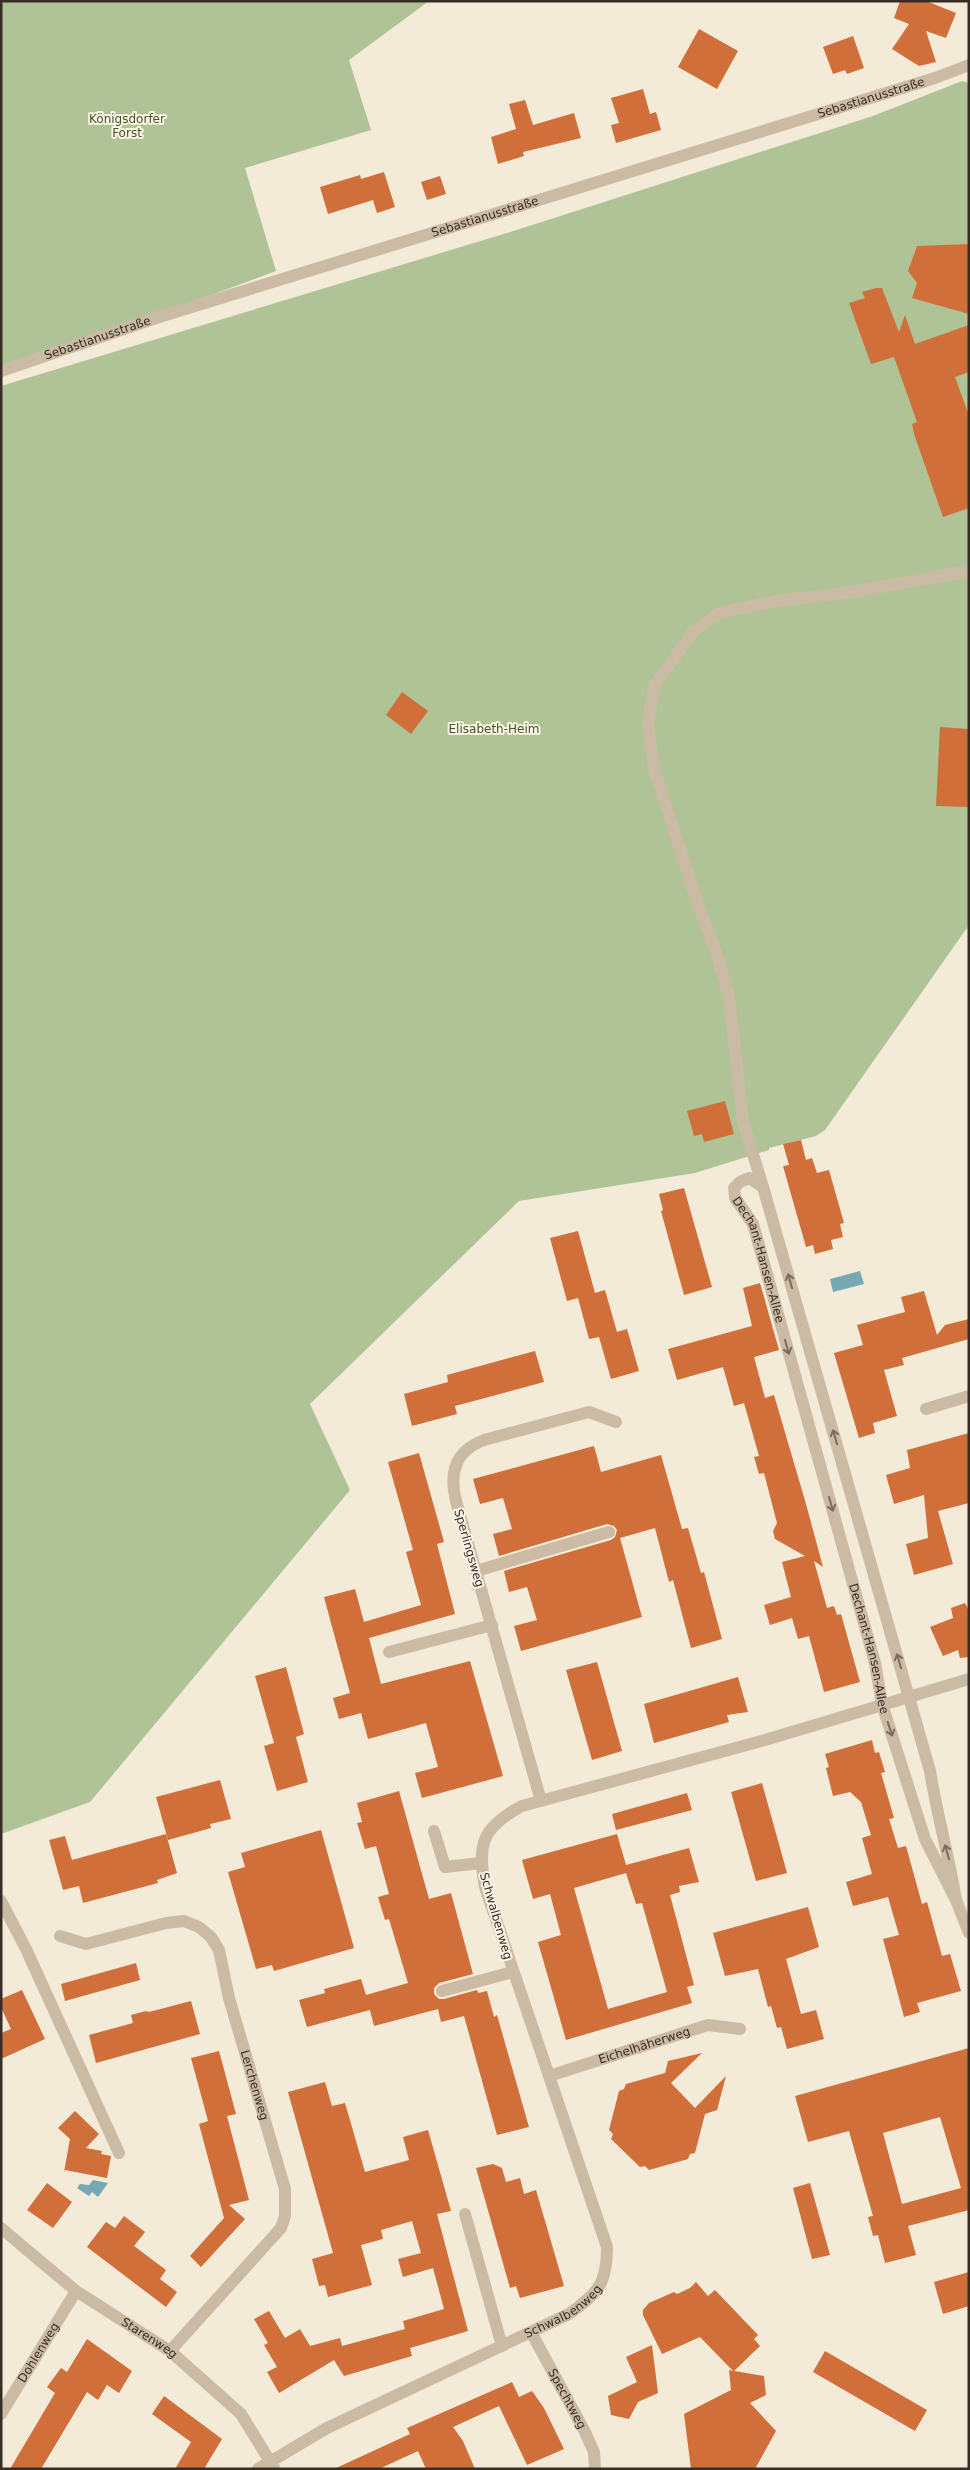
<svg xmlns="http://www.w3.org/2000/svg" width="970" height="2470" font-family="'DejaVu Sans',sans-serif">
<rect width="100%" height="100%" fill="#f3ead8"/>
<path fill="#b0c397" d="M1,1H429L349,60L371,130L245,168L276,271L46,356L1,371Z
M962,81L969,83V925L825,1130L816,1136L769,1148V1150L695,1173L519,1201L310,1404L350,1490L90,1802L1,1834V386L507,233L873,116Z"/>
<path fill="#75a9b3" d="M860,1271L864,1284L833,1292L830,1279Z
M93,2180L108,2183L98,2197L92,2192L89,2196L77,2188L80,2184L89,2185Z"/>
<path fill="#d06f3a" fill-rule="evenodd" d="M900,1H926L956,13L946,38L926,31L936,62L919,66L892,49L909,24L894,18Z
M699,29L738,51L717,89L678,67Z
M853,36L864,68L847,74L845,70L833,74L823,47Z
M643,89L650,114L656,112L661,130L616,143L611,125L619,123L611,98Z
M525,100L533,125L574,113L581,138L523,152L524,156L498,164L491,137L516,129L509,104Z
M384,172L395,207L377,213L373,200L328,214L320,187L360,175L361,179Z
M440,176L446,194L427,200L421,182Z
M969,244V314L912,298L917,283L908,271L917,246Z
M876,288H882L899,332L905,315L915,344L969,325V372L955,377L969,416V508L943,517L914,434L912,424L917,422L894,357L871,364L849,303L865,298L862,292Z
M402,692L428,711L411,734L386,715Z
M940,727L969,729V807L936,806Z
M725,1101L734,1134L704,1142L702,1134L694,1136L687,1111Z
M801,1140L806,1160L812,1158L817,1173L829,1170L844,1223L840,1224L843,1237L831,1240L833,1249L815,1254L813,1245L806,1247L783,1166L789,1165L783,1144Z
M684,1188L712,1287L684,1295L661,1211L663,1210L659,1194Z
M578,1231L595,1293L605,1290L617,1332L627,1329L639,1371L611,1379L599,1337L589,1339L578,1298L567,1301L550,1238Z
M760,1283L779,1350L754,1357L765,1398L774,1395L806,1504L823,1567L814,1561L827,1608L834,1606L837,1615L841,1614L860,1682L824,1692L809,1636L798,1639L792,1618L770,1625L764,1605L791,1597L782,1562L805,1556L775,1539L773,1531L777,1523L764,1473L759,1474L754,1457L759,1456L744,1403L734,1406L723,1367L677,1380L668,1349L752,1326L743,1288Z
M924,1291L937,1335L945,1325L969,1319V1339L902,1358L904,1365L884,1370L897,1416L873,1423L875,1433L859,1438L834,1353L863,1345L857,1325L905,1312L901,1297Z
M535,1351L544,1382L455,1406L457,1414L412,1426L404,1394L448,1382L447,1375Z
M969,1433V1503L938,1511L953,1564L914,1575L906,1544L928,1538L924,1495L894,1504L886,1475L910,1468L907,1450Z
M594,1446L601,1472L661,1455L682,1529L688,1528L701,1573L704,1572L722,1639L691,1648L673,1580L669,1582L655,1528L620,1538L642,1617L521,1651L514,1626L537,1620L527,1587L509,1592L504,1571L611,1540L615,1537L617,1530L614,1526L607,1524L499,1556L493,1534L512,1529L503,1498L480,1504L473,1479Z
M419,1453L444,1542L437,1544L455,1614L369,1638L381,1684L470,1661L503,1776L422,1798L415,1773L438,1767L426,1723L368,1739L361,1713L339,1719L333,1698L350,1693L324,1597L355,1589L364,1622L421,1605L406,1552L413,1550L388,1462Z
M965,1603L969,1611V1657L960,1658L958,1650L943,1656L930,1627L953,1618L951,1608Z
M597,1662L622,1751L592,1760L566,1670Z
M286,1667L304,1734L296,1737L308,1782L277,1791L264,1746L274,1743L255,1676Z
M738,1677L748,1712L727,1715L729,1722L654,1743L644,1704Z
M872,1740L875,1753L879,1752L885,1772L881,1773L894,1818L889,1819L898,1848L906,1846L922,1904L927,1902L942,1956L950,1954L961,1991L917,2003L920,2012L904,2017L883,1939L899,1935L888,1897L853,1906L846,1882L872,1874L862,1838L871,1835L861,1802L850,1792L833,1796L826,1768L829,1767L825,1754Z
M220,1780L231,1819L210,1824L211,1828L168,1840L156,1797Z
M762,1783L787,1873L756,1881L731,1792Z
M399,1791L429,1899L451,1893L473,1974L439,1983L434,1988V1994L439,1999H444L477,1990L478,1993L487,1991L494,2017L497,2015L529,2127L497,2135L464,2016L441,2022L438,2009L374,2026L370,2010L307,2027L299,2000L325,1993L324,1989L361,1979L366,1995L408,1983L389,1919L385,1920L378,1897L389,1894L376,1846L365,1849L357,1823L362,1822L357,1803Z
M687,1793L692,1810L616,1830L612,1814Z
M321,1830L354,1948L274,1971L272,1965L256,1969L228,1872L245,1867L241,1853Z
M166,1834L177,1873L157,1880L158,1883L83,1903L79,1886L63,1890L49,1840L65,1836L72,1860Z
M617,1834L626,1865L689,1848L699,1882L679,1886L680,1892L670,1895L694,1985L687,1987L692,2003L566,2040L538,1942L561,1935L550,1894L533,1899L522,1860ZM626,1873L636,1904L642,1903L667,1992L608,2009L574,1888Z
M808,1907L819,1947L786,1959L801,2014L816,2010L824,2039L787,2049L781,2027L777,2028L771,2006L768,2007L758,1969L725,1976L713,1933Z
M136,1963L140,1980L65,2001L61,1984Z
M22,1990L45,2039L1,2059V2033L11,2029L1,2007V1999Z
M191,2001L200,2034L96,2063L89,2035L133,2023L131,2015L146,2011L149,2012Z
M969,2048V2210L908,2226L916,2255L885,2263L878,2235L873,2236L868,2217L873,2216L849,2131L808,2142L795,2096ZM940,2117L961,2188L902,2204L883,2133Z
M219,2051L236,2114L227,2116L249,2200L229,2205L245,2219L201,2267L190,2256L224,2218L199,2124L208,2121L191,2058Z
M702,2053L671,2083L695,2108L726,2076L717,2110L705,2114L695,2153L690,2154L688,2159L649,2170L645,2166L640,2167L611,2139L613,2134L609,2130L619,2091L624,2089L626,2084L665,2073L668,2061Z
M325,2082L332,2106L345,2103L365,2172L409,2160L403,2137L428,2130L451,2211L437,2214L468,2331L410,2348L412,2356L344,2376L334,2360L279,2393L267,2372L277,2367L264,2345L268,2343L254,2319L269,2311L285,2338L300,2329L310,2346L340,2338L342,2346L405,2329L403,2321L444,2309L433,2268L403,2277L398,2259L421,2253L412,2221L381,2230L383,2239L361,2245L372,2285L328,2297L325,2285L319,2286L312,2259L333,2253L288,2092Z
M75,2111L99,2134L86,2148L102,2151L101,2154L111,2156L107,2178L65,2170L64,2172L70,2139L58,2128Z
M493,2164L502,2168L506,2182L520,2178L524,2194L536,2190L564,2286L520,2298L516,2286L510,2288L476,2168Z
M47,2183L72,2202L53,2228L27,2210Z
M810,2183L830,2255L812,2259L793,2188Z
M124,2216L145,2232L134,2246L166,2270L160,2279L177,2292L166,2307L87,2247L106,2222L115,2228Z
M969,2272V2306L943,2314L934,2282Z
M696,2282L708,2296L715,2290L758,2335L754,2339L760,2346L734,2371L764,2376L766,2395L750,2403L776,2431L755,2469H691L684,2414L731,2390L729,2370L733,2371L700,2337L662,2354L643,2315V2310L649,2303L674,2292L677,2294L690,2288Z
M87,2339L132,2371L119,2393L107,2385L98,2400L87,2392L41,2469H10L55,2393L47,2387L61,2368L67,2372Z
M652,2345L658,2393L638,2402L629,2419L611,2415L608,2396L637,2382L626,2357Z
M825,2351L927,2410L915,2431L813,2372Z
M512,2382L519,2397L532,2391L544,2408L564,2449L527,2465L499,2406L453,2427L463,2441L475,2469H426L418,2451L379,2469H334L410,2434L407,2428Z
M164,2396L222,2439L204,2469H175L191,2442L152,2414Z"/>
<g fill="none" stroke-linecap="round" stroke-linejoin="round">
<path stroke="#ccbba4" stroke-width="12" d="M476,1571L609,1532
M389,1652L492,1625
M434,1831L445,1867L481,1863
M1,1901L26,1949L119,2153
M442,1991L513,1972"/>
<g stroke="#ccbba4" stroke-width="12">
<path id="s1" d="M1,371L156,318L935,78L969,65"/>
<path d="M763,1187L743,1121L729,997L717,955L700,910L654,769L648,726L654,686L693,632L719,613L775,601L846,593L969,571"/>
<path d="M926,1409L969,1396"/>
<path d="M541,1801L456,1501C449,1473 455,1451 484,1440L589,1412L616,1422"/>
<path id="s2" d="M956,1900C949,1856 937,1815 930,1771L763,1187L749,1178L740,1182L734,1188L735,1198L753,1224L875,1663L882,1704L925,1839L956,1900L969,1933"/>
<path id="s3" d="M60,1936L86,1944L166,1923L184,1921L199,1927L211,1937L219,1950L229,1998L285,2189V2216L281,2228L170,2351"/>
<path id="s4" d="M549,2076L708,2025L740,2029"/>
<path d="M465,2214L502,2346"/>
<path id="s5" d="M1,2228L76,2291L170,2351L241,2414L274,2468"/>
<path id="s6" d="M531,2332L584,2430L594,2452L595,2469"/>
<path id="s7" d="M1,2414L76,2291"/>
<path id="s8" d="M258,2469L327,2428L569,2314C598,2293 607,2284 607,2247L485,1887C477,1844 482,1827 522,1806L765,1740L969,1679"/>
</g>
</g>
<defs><path id="oneway-shaft" d="M-6 0H5M1.5-3L5.5 0L1.5 3" fill="none" stroke-width="1.6" stroke-linecap="round" stroke-linejoin="round" transform="scale(1.25)"/></defs>
<g stroke="#7a6d5f">
<use href="#oneway-shaft" transform="translate(790 1281) rotate(-106)"/>
<use href="#oneway-shaft" transform="translate(787 1347) rotate(74)"/>
<use href="#oneway-shaft" transform="translate(835 1437) rotate(-106)"/>
<use href="#oneway-shaft" transform="translate(831 1504) rotate(74)"/>
<use href="#oneway-shaft" transform="translate(899 1661) rotate(-106)"/>
<use href="#oneway-shaft" transform="translate(890 1729) rotate(72)"/>
<use href="#oneway-shaft" transform="translate(947 1852) rotate(-106)"/>
</g>
<g text-anchor="middle" stroke-width="4" stroke-linejoin="round" paint-order="stroke">
<g font-size="12" fill="#372d26" stroke="#fbf3e5">
<text dy="4" stroke="none"><textPath href="#s1" startOffset="912">Sebastianusstraße</textPath></text>
<text dy="4" stroke="none"><textPath href="#s1" startOffset="508">Sebastianusstraße</textPath></text>
<text dy="4" stroke="none"><textPath href="#s1" startOffset="102">Sebastianusstraße</textPath></text>
<text dy="4" stroke="none"><textPath href="#s2" startOffset="851">Dechant-Hansen-Allee</textPath></text>
<text transform="translate(469 1548) rotate(74)" y="4">Sperlingsweg</text>
<text dy="4" stroke="none"><textPath href="#s2" startOffset="1256">Dechant-Hansen-Allee</textPath></text>
<text transform="translate(496 1916) rotate(74)" y="4">Schwalbenweg</text>
<text dy="4" stroke="none"><textPath href="#s4" startOffset="100">Eichelhäherweg</textPath></text>
<text dy="4" stroke="none"><textPath href="#s3" startOffset="315">Lerchenweg</textPath></text>
<text dy="4" stroke="none"><textPath href="#s8" startOffset="344">Schwalbenweg</textPath></text>
<text dy="4" stroke="none"><textPath href="#s5" startOffset="185">Starenweg</textPath></text>
<text dy="4" stroke="none"><textPath href="#s7" startOffset="72">Dohlenweg</textPath></text>
<text dy="4" stroke="none"><textPath href="#s6" startOffset="76">Spechtweg</textPath></text>
</g>
<g font-size="12" fill="#415728" stroke="#fbf3e5">
<text x="127" y="123">Königsdorfer<tspan x="127" dy="14">Forst</tspan></text>
<text x="494" y="733">Elisabeth-Heim</text>
</g>
</g>
<rect width="970" height="2470" fill="none" stroke="#372d26" stroke-width="5"/>
</svg>
